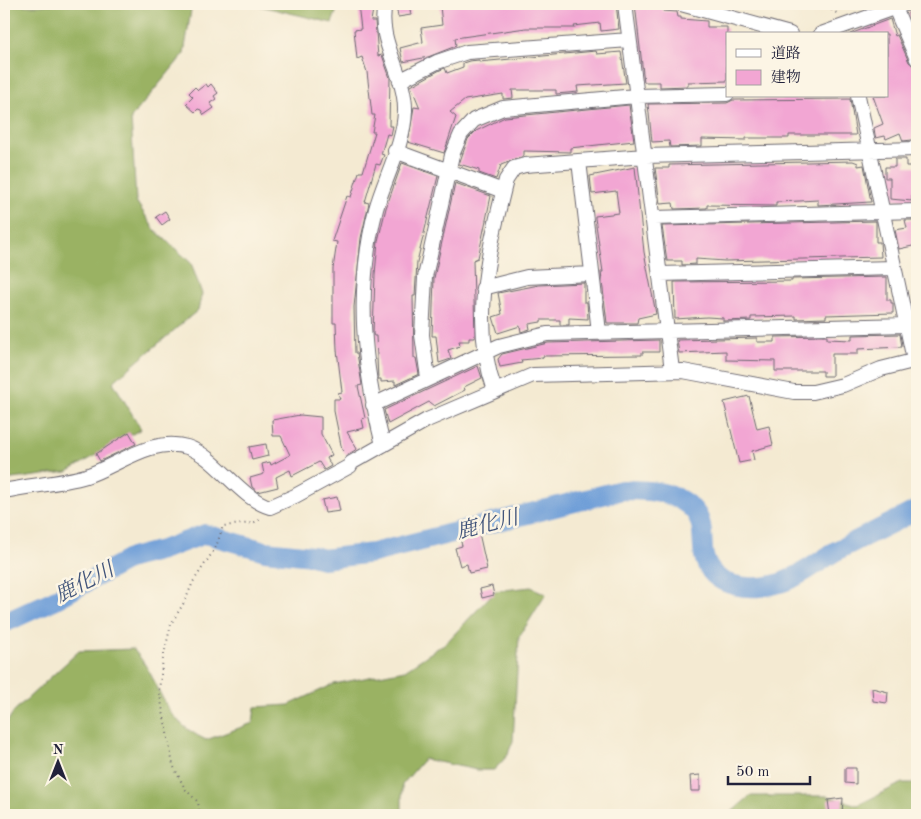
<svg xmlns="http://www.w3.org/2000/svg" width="921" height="819" font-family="'Old Standard TT','Noto Serif JP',serif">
<rect width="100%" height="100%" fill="#fcf5e5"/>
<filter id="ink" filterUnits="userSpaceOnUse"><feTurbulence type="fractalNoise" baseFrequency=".02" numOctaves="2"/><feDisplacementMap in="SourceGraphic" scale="10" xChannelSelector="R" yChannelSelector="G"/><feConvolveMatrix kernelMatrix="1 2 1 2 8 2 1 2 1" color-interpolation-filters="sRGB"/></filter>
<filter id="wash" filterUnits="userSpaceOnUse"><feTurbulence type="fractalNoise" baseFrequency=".0096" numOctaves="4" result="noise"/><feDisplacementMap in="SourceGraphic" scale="20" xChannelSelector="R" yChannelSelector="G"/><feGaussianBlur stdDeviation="1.12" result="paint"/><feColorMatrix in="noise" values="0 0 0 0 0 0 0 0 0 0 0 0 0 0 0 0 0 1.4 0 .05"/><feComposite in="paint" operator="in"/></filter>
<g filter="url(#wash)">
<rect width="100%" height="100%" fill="#f4ead2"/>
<path fill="#9ab263" stroke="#5e6a4f" d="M4,4C19,4 34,8 48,4H192L184,54L131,118L136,201L154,229L191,263L202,294L198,310L113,382L141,429L67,472L4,480Z
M252,4H339L332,23Z
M531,587L546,594L519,637L513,741L507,756L494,770H477L424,759L402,785V815H4V727L14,711L79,651L133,649C165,684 156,716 206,740L253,723L255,707L289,705L334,684L405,670L447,642L495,591Z
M902,783H917V815H728L750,796H827L858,805Z"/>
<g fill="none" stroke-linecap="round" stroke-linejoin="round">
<path stroke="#6f9fd8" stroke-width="20" d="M4,623L54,600L131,558L162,550L205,534L265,551L312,556L323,559L373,553L622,490C648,490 677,490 695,512C705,524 701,543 704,556C712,590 753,591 780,583C800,577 818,562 836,551C863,537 890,524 917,510"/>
</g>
<g id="blocks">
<path fill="#f2a6d3" d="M358,4H374L371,21H375L378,56L382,55L390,78L389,126H393L391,135L387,134L381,154L384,155L380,165L376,164L365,202L369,203L361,238L354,307L355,353H357L362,385L358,386L365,418L362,419L364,428L347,432L357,449L347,455L342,450L334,411V399H340L338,393L342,392L337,350L336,323H333V269L337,242L332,241L347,196L351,197L359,172H363L375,132H372L375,115H372L367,72L362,57L357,59L354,30L361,29Z
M396,4H409L411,15L398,17Z
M443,4H616L619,29L601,31L600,23L574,26L575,28H526L455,38L456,46L428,57L403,62L400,48L423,42L421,28L442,25L440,6Z
M635,4L662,6L663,11L677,12L678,17H681V19L707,21V27H727V81L688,82V86L660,87V82H644Z
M917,9V37L908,13Z
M890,19L895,36L897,35L909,62L917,68V102L913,104L917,118V139L912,140L903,141L900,133L886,139L885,136L876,138L875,135L874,128L883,124L873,96H887V34H850Z
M596,51L597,54L621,52L626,83L577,86L578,92L556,94V90H512L513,98L503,99V94L465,100L450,112L456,117L444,153L408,142L414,107L420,108L411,86L440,70L445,68L447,73L463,67V63L469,61L479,60V62Z
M206,84L208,87L211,84L218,93L214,96L216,99L210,103L214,108L204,115L201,110L198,109L195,112L186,104L193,97L189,93L195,87L198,90Z
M850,99L856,135H789V138H746V140L702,139V146L670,147L669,141L652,142L648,104L727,103L733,100Z
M629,105L634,141L570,148V152L524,151V156L501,165L496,179L479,173V170L459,164L468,139L476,131L505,117Z
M895,159H906V166H917V195H912V201L890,199V178H885V167H895Z
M853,161L858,163V166L864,165L871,202L818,205V200L800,201L776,202V206L707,205V208L674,209L673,203L660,204L655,168H669V165Z
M402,163L438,176L417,262L415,296H413L414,358H416L419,374L395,385V381L381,382V379H378L376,336H374L373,334L375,274L378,241L386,208Z
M635,167L644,252L656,314L638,318L637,323H607L601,272H603L595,218V216L619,213L616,191L592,194L590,176Z
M455,183L491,196L478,258L473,260L475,338H469V341H459L460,346L448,350L451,359L439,363L436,336H432L434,278Z
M165,211L170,219L162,225L156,217Z
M905,220H916L917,245L899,249L895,230L907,228Z
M876,221V242H880L881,257L725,261L696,259V264L682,265V261H667L662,226Z
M887,277V300H891V303H893V313L826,315V318L796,319V316L751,317V320L723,321V318L707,317L675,319L674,282L792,281V279Z
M584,283V302H587L588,319L569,318V325H560V320H541V322L529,324L530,329L521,332L520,326L498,333L493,317L502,314L498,293L539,285Z
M900,334L902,347L858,349V354H832V376H823V371H775V361L726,360V351L679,353L677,340L757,338V342H775V337L827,336V339L852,340V335Z
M659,340V352H642V355L543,356V358L521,360L522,363L500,367L498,359L502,354L548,343Z
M478,366L482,378L464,387L465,390L434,406L429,402L388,424L384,410Z
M749,396L757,429L769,426L773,445L752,451L754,460L739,463L724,402Z
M300,415L321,417V434L332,455L327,458L331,466L324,470L319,462L292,476L290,470L276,477L278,487L258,492L252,487L250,478L264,474L262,464L270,462L271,465L290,455L281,436H273L272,420Z
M129,432L136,444L100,461L96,454Z
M266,444L268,456L252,460L249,447Z
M337,497L340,511L325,513L322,500Z
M479,533L487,569L469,573L467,564L460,566L455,548L462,546L460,538Z
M492,586L494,595L482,598L480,589Z
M872,688L888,692L887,703L873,701Z
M845,768H856V784L845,783Z
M700,775V791H691L690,776Z
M843,798L842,815H830L828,800Z"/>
</g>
</g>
<g filter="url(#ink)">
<use href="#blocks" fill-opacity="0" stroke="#6c6870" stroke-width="1"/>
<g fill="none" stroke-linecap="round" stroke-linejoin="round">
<defs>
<path id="minor" d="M625,4L672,370
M681,4L790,34
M895,8L917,59
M821,34L905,4
M401,80L437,62L467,52L629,40
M858,96L914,360
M395,151L503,191
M579,161L599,332
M653,218L917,211
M660,274L894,268
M483,288L527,277L591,274
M428,378L422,335L425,277L452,155L461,134L474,120L503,108L636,96L727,94
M495,391C470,320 489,250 506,180L514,168L525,165L645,156L917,149
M373,405L499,346L547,334L907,325
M383,445C363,365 355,290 376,209C385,177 404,144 405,111C406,74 376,41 385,4
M4,491C31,485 59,484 86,476C117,466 153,436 187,447C216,456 239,498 270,507L295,496L350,466L351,463L427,420L533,375L683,371L794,392H813L843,385L881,369L917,360"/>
</defs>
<use href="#minor" stroke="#6c6870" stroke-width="16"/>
<path stroke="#6c6870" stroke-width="2" stroke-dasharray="1 4" stroke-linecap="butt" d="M27,4L41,6L48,4
M823,4L838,14
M200,815L198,802L185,789L173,765L159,690L163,659L171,624L185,601L193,582L216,547L223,526L253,523L263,518"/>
<use href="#minor" stroke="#fff" stroke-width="14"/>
</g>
</g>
<g text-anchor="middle" stroke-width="5" stroke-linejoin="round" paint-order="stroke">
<g font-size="21" font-style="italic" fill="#41547a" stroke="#fcf5e5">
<text transform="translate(487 524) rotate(-14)" y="7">鹿化川</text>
<text transform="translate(84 582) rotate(-27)" y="7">鹿化川</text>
</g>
</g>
<rect width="921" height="819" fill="none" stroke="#fcf5e5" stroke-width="20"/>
<rect x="726" y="32" width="162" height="65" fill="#fcf5e5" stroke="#a5a1a1"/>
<rect x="736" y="49" width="25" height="8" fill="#ffffff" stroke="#a5a1a1"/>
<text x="771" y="58" font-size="15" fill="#22223b">道路</text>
<rect x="736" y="70" width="25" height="15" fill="#f2a6d3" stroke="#a5a1a1"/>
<text x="771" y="82" font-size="15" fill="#22223b">建物</text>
<g transform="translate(58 762)" stroke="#fcf5e5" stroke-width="4" paint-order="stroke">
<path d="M0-4L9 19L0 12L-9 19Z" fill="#22223b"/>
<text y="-8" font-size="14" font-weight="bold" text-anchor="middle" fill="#22223b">N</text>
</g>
<path d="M728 776v8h82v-8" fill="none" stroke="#22223b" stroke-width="2.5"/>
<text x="736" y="776" font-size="15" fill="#22223b" stroke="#fcf5e5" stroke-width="4" paint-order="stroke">50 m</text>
</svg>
